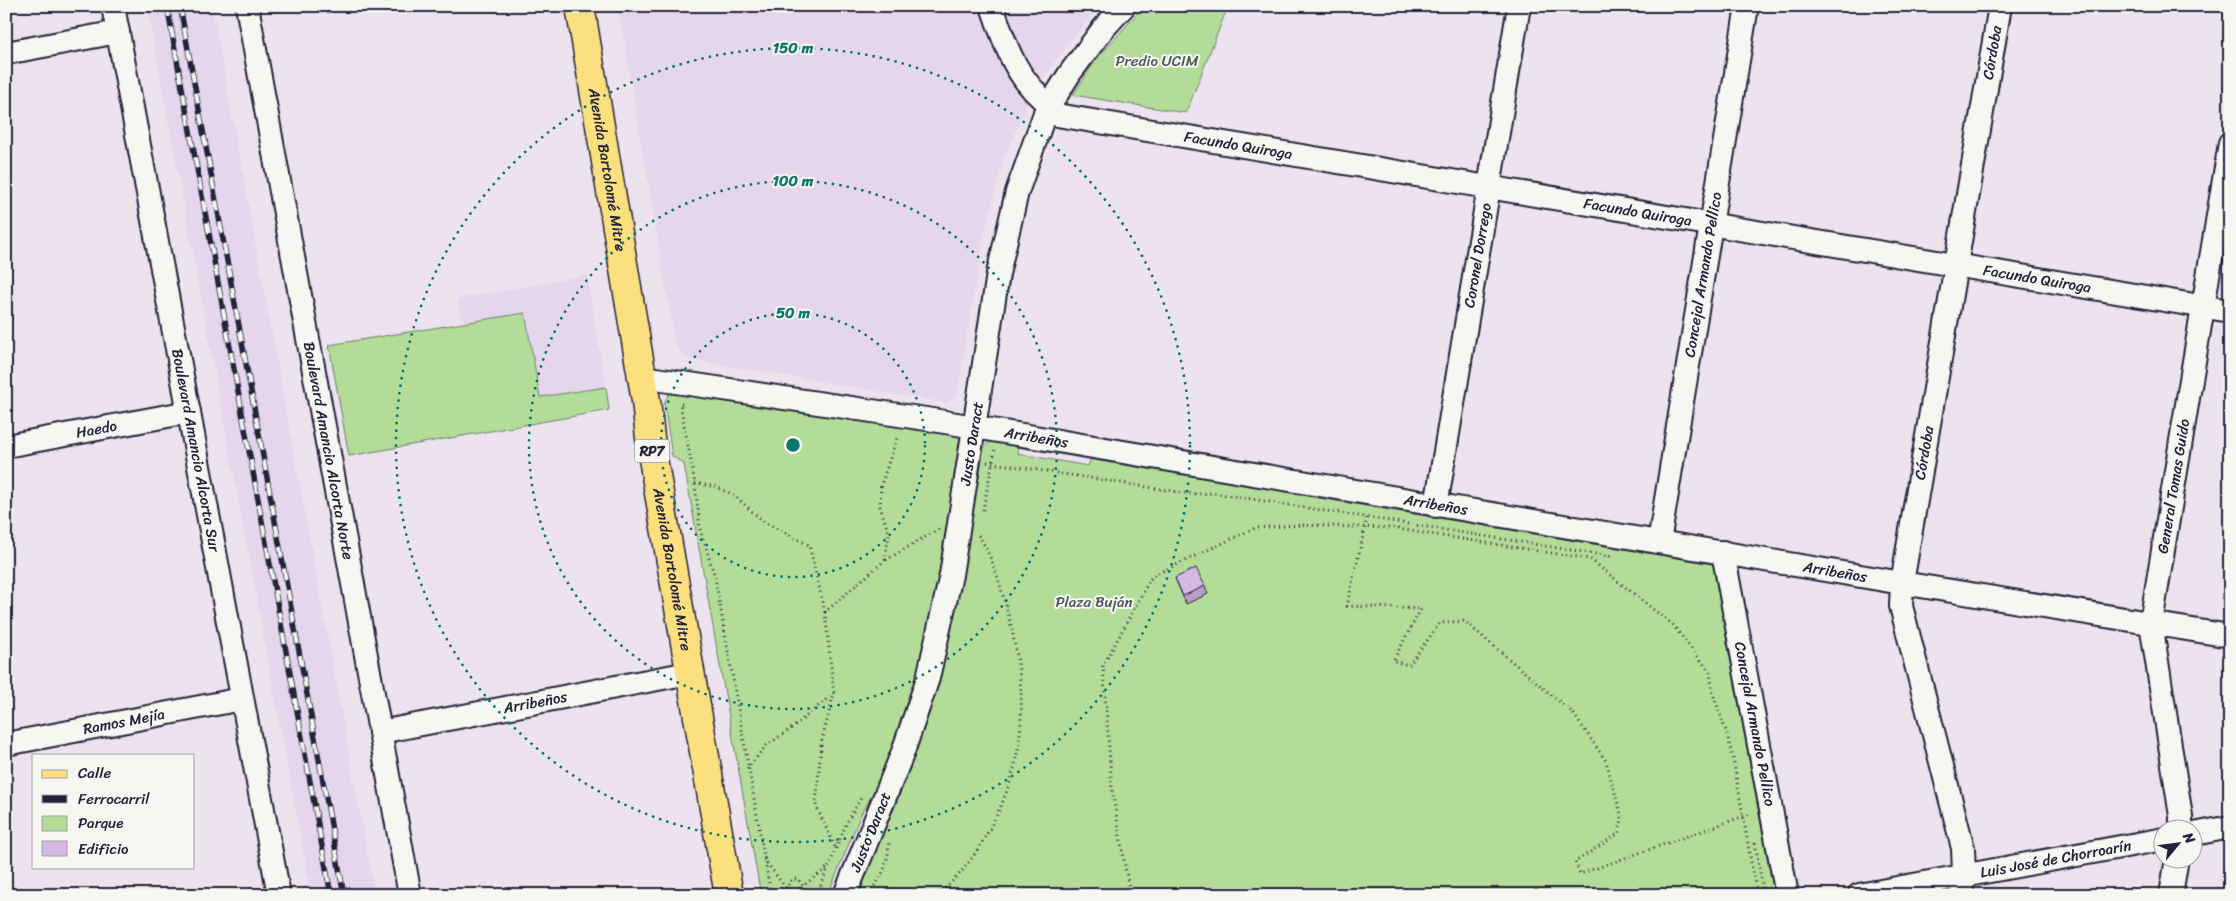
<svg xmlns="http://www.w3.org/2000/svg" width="2236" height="901" font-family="Sriracha,sans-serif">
<rect width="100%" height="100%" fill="#ede3ee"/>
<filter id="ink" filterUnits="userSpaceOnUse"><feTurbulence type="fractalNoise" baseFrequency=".02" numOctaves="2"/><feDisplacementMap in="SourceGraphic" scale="10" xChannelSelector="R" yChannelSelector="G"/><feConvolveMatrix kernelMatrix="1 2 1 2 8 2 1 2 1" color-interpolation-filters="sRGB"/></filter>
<g filter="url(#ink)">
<path fill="#e6d6eb" d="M147,6H212L375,895H311Z
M618,6H1101L1073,37L1033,93L1005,155L984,235L957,396L946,403L686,359L675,344Z
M587,275L606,387L540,397L525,313L462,323L457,299Z"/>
<path fill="#b3dc99" stroke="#6a7f6a" d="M1144,6H1228L1186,113L1073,95L1095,61Z
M525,313L540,397L606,387L609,410L349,456L329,345Z
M678,391L963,437L945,565L919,680L885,773L861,814L828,895H757L760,890L684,464L672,456L664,403L669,394Z
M990,441L1016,443L1019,454L1088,466L1092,456L1319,498L1713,564L1774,895H856C874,852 896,809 911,765C946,662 964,555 984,448Z"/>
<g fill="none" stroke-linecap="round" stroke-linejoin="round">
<defs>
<g id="minor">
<path id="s1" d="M113,6L279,895"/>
<path id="s2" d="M247,6L410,895"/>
<path d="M992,6C1005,45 1016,80 1050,105"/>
<path d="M6,53L118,32"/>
<path id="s3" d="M1045,113L2230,311"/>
<path id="s4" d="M642,377L933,420L1902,583L2230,636"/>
<path id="s5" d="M6,446L189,412"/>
<path id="s6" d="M1436,506L1519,6"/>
<path id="s7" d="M1659,542L1747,6"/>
<path id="s8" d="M1723,552L1787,895"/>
<path id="s9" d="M380,732L689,673"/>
<path id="s10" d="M6,744L242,699"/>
<path id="s11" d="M2181,828V816L2151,623L2230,143"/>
<path d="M2194,834L2230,827"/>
<path id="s12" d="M845,895L903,752L928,678L951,575L998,274L1017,192L1045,113L1070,73L1103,29L1124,6"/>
<path id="s13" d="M1859,895L2164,839"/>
<path id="s14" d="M1961,895L1964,874L1963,848L1901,606L1902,583L2000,6"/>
<path d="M2171,895L2177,858"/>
</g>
<g id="major">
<path id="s15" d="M580,6L646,401L651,447L729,895"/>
</g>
</defs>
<use href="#minor" stroke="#22223b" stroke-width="26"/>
<use href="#major" stroke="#22223b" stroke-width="31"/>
<path stroke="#22223b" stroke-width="3" stroke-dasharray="1 4" stroke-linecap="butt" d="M682,404L680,403L695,483L700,529L715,577L771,895
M987,462L1192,494L1214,493L1615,557
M695,483L716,487L734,495L764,522L809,545L825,612L885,560L889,534L880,506L881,485L898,435
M983,510L995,449
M1367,518L1347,606L1421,609L1393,661L1409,665L1440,623L1464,621L1573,713L1606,761L1622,818L1619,833L1575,862L1580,874L1750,814
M886,560L939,529
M825,612L834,693L821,744L816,806L836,849
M747,769L766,746L792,728L834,693
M1755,843L1764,895
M764,859L786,888L792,879H798L803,886L828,867
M786,888L787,895
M868,894C883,876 888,865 889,842
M800,895L803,886
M817,895L847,822L861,798
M937,895C960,877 975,856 989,830C1029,758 1028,689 1007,610C1000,584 992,555 977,533
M1130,895L1112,789L1103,666L1152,576L1255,528L1301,525L1391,528L1590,559L1673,625L1710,672L1713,694L1727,734L1733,759L1757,895"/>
<use href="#minor" stroke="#f6f6f2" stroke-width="22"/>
<use href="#major" stroke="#fce080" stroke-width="28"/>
<defs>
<path id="rail" d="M167,6L331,895
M180,6L344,895"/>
</defs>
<use href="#rail" stroke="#22223b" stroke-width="5.5"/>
<use href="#rail" stroke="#f6f6f2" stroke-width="4" stroke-dasharray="11" stroke-linecap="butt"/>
</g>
<path fill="#b99ec5" stroke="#22223b" d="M1175,578L1205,586L1208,594L1186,604Z"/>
<path fill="#d7b8e5" stroke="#22223b" d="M1196,568L1205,586L1183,596L1175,578Z"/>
</g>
<g fill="none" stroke="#0f766e" stroke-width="2.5" stroke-dasharray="2.5 5">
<circle cx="793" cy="445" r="132"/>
<circle cx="793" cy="445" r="264"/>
<circle cx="793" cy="445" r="397"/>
</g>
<g text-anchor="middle" stroke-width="4" stroke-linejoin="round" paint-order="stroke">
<rect fill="#f6f6f2" stroke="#626272" stroke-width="1" x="634.5" y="439.5" width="35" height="23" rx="4"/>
<g font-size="14" font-weight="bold" fill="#22223b">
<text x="652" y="456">RP7</text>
</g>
<g font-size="15" fill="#22223b" stroke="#f6f6f2">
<text dy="5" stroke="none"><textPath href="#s14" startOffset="858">Córdoba</textPath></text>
<text dy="5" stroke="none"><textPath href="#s3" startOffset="196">Facundo Quiroga</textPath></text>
<text dy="5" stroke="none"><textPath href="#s15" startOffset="166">Avenida Bartolomé Mitre</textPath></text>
<text dy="5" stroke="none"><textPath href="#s3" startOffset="601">Facundo Quiroga</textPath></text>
<text dy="5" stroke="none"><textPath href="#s6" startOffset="254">Coronel Dorrego</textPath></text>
<text dy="5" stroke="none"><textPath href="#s7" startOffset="271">Concejal Armando Pellico</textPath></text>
<text dy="5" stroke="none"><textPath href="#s3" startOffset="1006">Facundo Quiroga</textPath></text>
<text dy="5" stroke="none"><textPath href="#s5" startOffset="92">Haedo</textPath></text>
<text dy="5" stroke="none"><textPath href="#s4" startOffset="399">Arribeños</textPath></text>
<text dy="5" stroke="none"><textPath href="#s12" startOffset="471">Justo Daract</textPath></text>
<text dy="5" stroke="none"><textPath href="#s1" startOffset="452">Boulevard Amancio Alcorta Sur</textPath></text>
<text dy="5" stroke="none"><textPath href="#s2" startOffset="452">Boulevard Amancio Alcorta Norte</textPath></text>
<text dy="5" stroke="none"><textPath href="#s14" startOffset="452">Córdoba</textPath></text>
<text dy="5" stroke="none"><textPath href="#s11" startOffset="346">General Tomas Guido</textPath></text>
<text dy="5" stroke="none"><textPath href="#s4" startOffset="804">Arribeños</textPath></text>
<text dy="5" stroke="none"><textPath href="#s15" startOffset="571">Avenida Bartolomé Mitre</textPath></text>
<text dy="5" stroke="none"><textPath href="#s4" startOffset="1209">Arribeños</textPath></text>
<text dy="5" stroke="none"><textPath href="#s9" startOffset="158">Arribeños</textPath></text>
<text dy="5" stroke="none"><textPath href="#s10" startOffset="120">Ramos Mejía</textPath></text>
<text dy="5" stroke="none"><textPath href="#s8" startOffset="175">Concejal Armando Pellico</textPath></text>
<text dy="5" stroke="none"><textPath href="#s12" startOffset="68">Justo Daract</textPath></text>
<text dy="5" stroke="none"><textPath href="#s13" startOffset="200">Luis José de Chorroarín</textPath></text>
</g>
<g font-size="15" fill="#4e5a57" stroke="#f6f6f2">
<text x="1157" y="66">Predio UCIM</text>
<text x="1094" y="607">Plaza Buján</text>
</g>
</g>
<circle cx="793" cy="445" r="8" fill="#0f766e" stroke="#f6f6f2" stroke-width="2.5"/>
<g font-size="15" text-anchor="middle" font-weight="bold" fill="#0f766e" stroke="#f6f6f2" stroke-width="4" stroke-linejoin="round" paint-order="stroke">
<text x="793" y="53">150 m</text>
<text x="793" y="186">100 m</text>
<text x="793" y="318">50 m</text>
</g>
<rect width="2236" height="901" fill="none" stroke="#f6f6f2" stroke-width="25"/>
<rect x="12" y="12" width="2211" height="876" fill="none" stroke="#22223b" stroke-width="2" filter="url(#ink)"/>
<rect x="32" y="754" width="162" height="115" fill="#f6f6f2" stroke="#a1a1a9"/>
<rect x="42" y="770" width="25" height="8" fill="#fce080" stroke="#a1a1a9"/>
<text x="78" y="778" font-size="15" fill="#22223b">Calle</text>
<rect x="42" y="795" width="25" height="8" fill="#22223b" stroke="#a1a1a9"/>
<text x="78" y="804" font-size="15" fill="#22223b">Ferrocarril</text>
<rect x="42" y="816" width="25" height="15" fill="#b3dc99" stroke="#a1a1a9"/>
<text x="78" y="828" font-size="15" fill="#22223b">Parque</text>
<rect x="42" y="841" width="25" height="15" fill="#d7b8e5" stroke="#a1a1a9"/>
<text x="78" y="854" font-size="15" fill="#22223b">Edificio</text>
<g transform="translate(2178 844) rotate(61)"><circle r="24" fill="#f6f6f2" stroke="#a1a1a9"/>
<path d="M0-4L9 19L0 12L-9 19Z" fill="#22223b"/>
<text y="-8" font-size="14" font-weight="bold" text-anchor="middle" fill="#22223b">N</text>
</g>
</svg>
